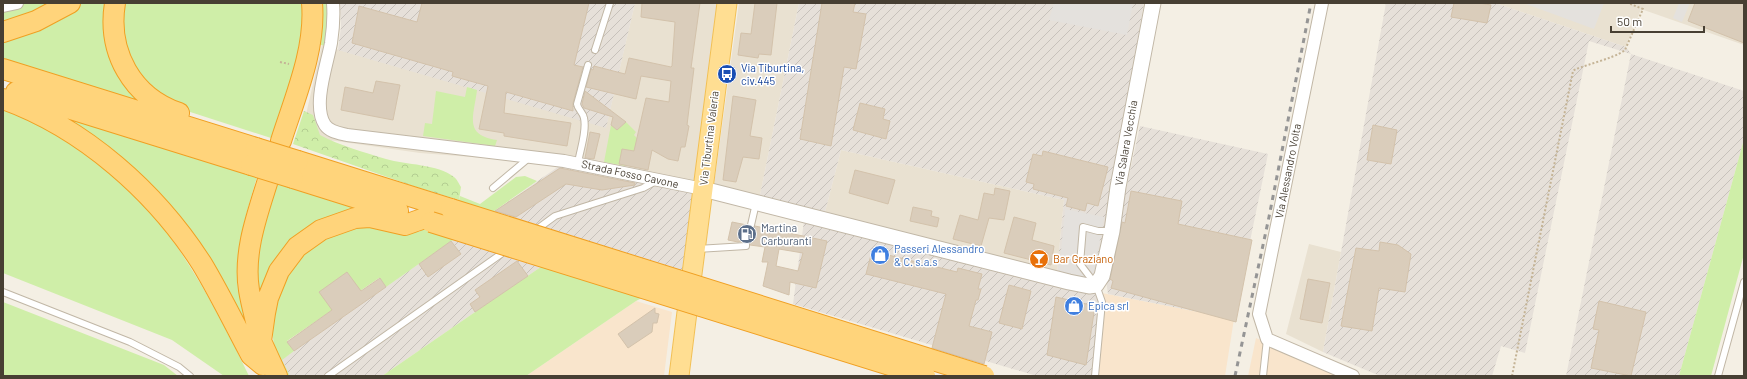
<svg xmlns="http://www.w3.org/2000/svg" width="1747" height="379" font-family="Barlow,sans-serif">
<defs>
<pattern id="industrial-furrows" width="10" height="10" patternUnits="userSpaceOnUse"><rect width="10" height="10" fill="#e6e0d9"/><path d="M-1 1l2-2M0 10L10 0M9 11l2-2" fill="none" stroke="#c7c1bb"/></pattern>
<pattern id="forest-crowns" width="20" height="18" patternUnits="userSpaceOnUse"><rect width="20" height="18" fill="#cfeea8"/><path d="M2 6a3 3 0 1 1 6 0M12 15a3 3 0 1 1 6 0" fill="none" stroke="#b3cd91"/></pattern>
</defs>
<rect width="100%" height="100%" fill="#f4efe4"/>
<path fill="#e9e1d1" d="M635,3H718L696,194L562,164L420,153L301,136L322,45L606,127Z
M739,3H799L760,195L714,185Z
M1495,3H1744V45L1641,9L1626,47Z
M841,150L1064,200L1057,272L825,212Z
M1309,244L1341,252L1323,352L1286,334Z"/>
<path fill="#f9e5cc" d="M1102,293L1234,319L1225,376H1091L1106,306Z
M636,301L672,312L664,376H526Z
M1256,338L1343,376H1248Z"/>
<path fill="url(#industrial-furrows)" d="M340,3H635L606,128L338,50L341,27Z
M799,3H1144L1100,270L1089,280L1057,272L1064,200L841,150L825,212L760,195Z
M1386,3H1495L1626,47L1631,54L1744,91V139L1679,376H1566L1631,54L1589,41L1525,353L1501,346L1492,376H1380L1323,352Z
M1140,126L1268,154L1234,319L1108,294L1106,280Z
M562,164L696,194L686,275L580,240L382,376H290L281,360Z
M804,221L1102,293L1106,306L1091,376H1037L793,304Z"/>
<path fill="#cfeea8" d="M27,3H61L3,27V10Z
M82,3H109L147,104L3,60V38L70,10Z
M120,3H302L303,25L295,66L271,138L184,110L161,99L127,58Z
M318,3H329L326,46L316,44Z
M467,87L477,90C474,116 463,135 497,140L495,146L423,136L425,123L432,124L436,91L465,97Z
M3,108C13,112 25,115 34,121C76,142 123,178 153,214C192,263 222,320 249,376H224L172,340L3,273Z
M63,115L257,177C245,217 235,249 238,291L240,292L245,321L241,322L224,288Z
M626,122L636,132L634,135L649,150L646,154L629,150L625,166L604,162L611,125L617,130Z
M1744,139V254L1711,376H1679Z
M525,176L537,181L386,287L379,278L287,341L294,351L282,360L290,376H284L275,353L271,323L278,288L305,247L368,222L419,232L459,200L460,196L480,204L516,177Z
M277,183L363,208L314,227L260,297L257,264L262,237Z
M580,240L686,275L636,301L526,376H382Z
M3,302L164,365L178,376H3Z"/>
<path fill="url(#forest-crowns)" d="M304,111L313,115L320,135C341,146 363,152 386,159C406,165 438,164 454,177C457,179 459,184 461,187L459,200L413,186L293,144Z"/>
<path fill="#e4e1dd" d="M1054,3H1133L1127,35L1049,20Z
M1523,3H1604L1594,29Z
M1679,3H1690L1682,22L1673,18Z
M1065,209L1104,217L1094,273L1084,278L1059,272Z"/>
<path fill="#dacdbb" stroke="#d3c2ab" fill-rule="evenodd" d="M422,3H589L574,65L583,67L573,103V111L506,92L504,113L571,123L567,146L504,136V133L479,129L488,86L452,76L453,72L352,43L359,6L417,22Z
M642,3H700L691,68H694L687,125L689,126L685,147H681L678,161L668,159L652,150L648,170L619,164L622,149L634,151L646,98L669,102L671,81L641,76L636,99L586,87L591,69L593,70L594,66L625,74L629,58L671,67L672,66L675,22L641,17Z
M755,3H777L771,55L759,54L758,58L738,55L741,33L751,34Z
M822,3H855L853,12L866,14L856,69L844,67L831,146L800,139Z
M1454,3H1479L1491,5L1487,23L1451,17Z
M1695,3H1744V43L1688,21Z
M376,81L400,85L393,120L341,110L345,87L373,93Z
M585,91L626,122L617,130L611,125L613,117L584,108L582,104Z
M733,96L756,100L750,136L762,138L759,159L743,157L736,182L723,180Z
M860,103L885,109L883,119L890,121L886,139L853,130Z
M1373,125L1397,130L1391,164L1367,160Z
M590,132L600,134L594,159L585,158Z
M1043,151L1108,167L1098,206L1087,203L1085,211L1066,206L1068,198L1033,189L1034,184L1026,182L1033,154L1042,156Z
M560,168L635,183V185L602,190L566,184L516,217L495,211Z
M855,170L895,180L888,204L849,193Z
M995,188L1010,191L1004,220L989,218L981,246L953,239L960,215L978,220L984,193L994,195Z
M1131,191L1182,201L1178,224L1252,240L1236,322L1111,288L1113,281L1110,279L1122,222L1125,223Z
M913,207L932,211L931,216L939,218L937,227L910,221Z
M1014,217L1036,223L1032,240L1054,246L1051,265L1004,253Z
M732,222L747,225L750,229L755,226L827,241L816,288L790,282L789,295L763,286L768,262H762L765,247L750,245L746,240L738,242L728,240ZM779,249L803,253L798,271L776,266Z
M451,241L461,254L428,277L419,264Z
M1380,242L1398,245L1411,254L1405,292L1379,288L1372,331L1341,326L1356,248L1379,251Z
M872,251L957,272L958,268L982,274L978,289H981L978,300H976L969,326L992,332L984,364L932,348L946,294L866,274Z
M517,261L528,276L475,312L470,304L480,297L475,290Z
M347,272L361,291L380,278L386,287L294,351L287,342L332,310L319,292Z
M1308,279L1330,283L1322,323L1300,319Z
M1009,285L1031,291L1022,329L999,323Z
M1056,297L1095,306L1086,365L1047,355Z
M1599,301L1646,312L1631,376L1591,368L1599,330L1593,329Z
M655,308V313L659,314L657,323H653L652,332L628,348L618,334Z"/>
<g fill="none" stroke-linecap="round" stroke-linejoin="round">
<defs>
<path id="service" d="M595,50L610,3
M578,163C580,150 587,131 584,118C583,112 578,110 577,104L588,65
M493,188L530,157
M751,225L756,203
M540,227L555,216L643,188L656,181
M697,249L746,246V244
M3,292L130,342L179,367L190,376
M328,376L501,254
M1095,376L1102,302L1096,285L1080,264L1083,227L1098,231H1112
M1263,376L1267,339
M1718,376L1744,282"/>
<path id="minor" d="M333,3C334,16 333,30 331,43C327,65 312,106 325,125C330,132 339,133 347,135L564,161L703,189
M1322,3L1259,314L1267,339L1353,376
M3,6L17,3"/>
<path id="tertiary" d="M703,189L1069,282L1089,286L1096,285L1102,276L1112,231L1118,187L1153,3"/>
<path id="primary" d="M692,274L727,3
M679,376L687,312"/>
<path id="trunk" d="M115,3C107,52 132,97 179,113
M3,32L36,21L70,3
M3,69L256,148
M16,92L251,165
M3,99C84,128 156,192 202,264C220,294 235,325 251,355L263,365
M281,141C295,97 316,49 312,3
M298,161L451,209
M293,178L398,211
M258,330C255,317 251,303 249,290C243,253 257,215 268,180
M277,376L261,341L265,313L268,298L279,271L297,247L321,230L355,218L370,217L405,225L422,219"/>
</defs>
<use href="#service" stroke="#c1b7a6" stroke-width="8"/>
<use href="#minor" stroke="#c1b7a6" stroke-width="14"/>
<use href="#tertiary" stroke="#c1b7a6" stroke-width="17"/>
<use href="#primary" stroke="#f2c055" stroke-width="21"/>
<use href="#trunk" stroke="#f0a023" stroke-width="22"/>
<path stroke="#c4b395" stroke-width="2" stroke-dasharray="2 2" stroke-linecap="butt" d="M280,62L289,64
M1512,376L1573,71C1576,67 1614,59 1625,50L1643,9L1628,3"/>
<use href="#service" stroke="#fff" stroke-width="6"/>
<use href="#minor" stroke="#fff" stroke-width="12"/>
<use href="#tertiary" stroke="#fff" stroke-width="15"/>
<use href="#primary" stroke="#ffde92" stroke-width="19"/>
<use href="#trunk" stroke="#ffd47b" stroke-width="20"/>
<path stroke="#959595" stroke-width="3" stroke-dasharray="5 5" stroke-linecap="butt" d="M1235,376L1269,217L1311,3"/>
<defs>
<path id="trunk-bridge" d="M256,148L298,161
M251,165L293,178
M451,209L984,376
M431,222L925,376"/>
</defs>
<use href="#trunk-bridge" stroke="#f0a023" stroke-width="22" stroke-linecap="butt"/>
<use href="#trunk-bridge" stroke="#ffd47b" stroke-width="20"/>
</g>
<defs>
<symbol id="bus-disc" viewBox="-11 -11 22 22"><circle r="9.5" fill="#1a4fb4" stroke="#fff"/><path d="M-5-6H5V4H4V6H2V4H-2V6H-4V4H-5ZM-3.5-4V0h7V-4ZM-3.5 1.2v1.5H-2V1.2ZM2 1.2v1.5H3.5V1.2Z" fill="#fff"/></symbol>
<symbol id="fuel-disc" viewBox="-11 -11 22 22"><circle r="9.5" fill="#5c6f8a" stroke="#fff"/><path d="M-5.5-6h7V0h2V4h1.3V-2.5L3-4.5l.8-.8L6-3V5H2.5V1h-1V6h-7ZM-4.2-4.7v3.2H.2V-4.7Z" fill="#fff"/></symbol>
<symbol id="shop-disc" viewBox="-11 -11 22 22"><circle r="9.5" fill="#3f7fe0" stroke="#fff"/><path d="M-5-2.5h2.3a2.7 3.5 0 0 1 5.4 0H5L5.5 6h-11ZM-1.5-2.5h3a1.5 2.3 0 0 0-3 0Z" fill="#fff"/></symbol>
<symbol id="bar-disc" viewBox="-11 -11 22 22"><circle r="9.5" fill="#e8710a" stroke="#fff"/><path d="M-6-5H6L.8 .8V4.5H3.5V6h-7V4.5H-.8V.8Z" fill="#fff"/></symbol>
</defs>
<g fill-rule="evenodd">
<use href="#bus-disc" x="716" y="63" width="22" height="22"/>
<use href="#fuel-disc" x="736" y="223" width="22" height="22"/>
<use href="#shop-disc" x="869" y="244" width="22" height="22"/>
<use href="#bar-disc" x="1028" y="248" width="22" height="22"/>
<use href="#shop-disc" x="1063" y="295" width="22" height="22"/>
</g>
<g text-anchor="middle" stroke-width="3" stroke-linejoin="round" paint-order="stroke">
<g font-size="11" fill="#164399" stroke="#fff" text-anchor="start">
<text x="741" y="72">Via Tiburtina,<tspan x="741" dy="13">civ.445</tspan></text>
</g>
<g font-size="11" fill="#473f33" stroke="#fff">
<text transform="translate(709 138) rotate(-83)" y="4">Via Tiburtina Valeria</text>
<text transform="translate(1126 143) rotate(-80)" y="4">Via Salara Vecchia</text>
<text transform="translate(1288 171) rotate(-79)" y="4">Via Alessandro Volta</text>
<text transform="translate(630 174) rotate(12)" y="4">Strada Fosso Cavone</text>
</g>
<g font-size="11" fill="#4e5e75" stroke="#fff" text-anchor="start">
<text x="761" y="232">Martina<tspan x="761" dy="13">Carburanti</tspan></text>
</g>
<g font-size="11" fill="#366cbe" stroke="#fff" text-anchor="start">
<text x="894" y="253">Passeri Alessandro<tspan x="894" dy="13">&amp; C. s.a.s</tspan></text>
<text x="1088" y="310">Epica srl</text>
</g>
<g font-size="11" fill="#c56008" stroke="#fff" text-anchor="start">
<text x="1053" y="263">Bar Graziano</text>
</g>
</g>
<rect width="1747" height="379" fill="none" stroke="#473f33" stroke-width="8"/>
<path d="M1611 26v6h93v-6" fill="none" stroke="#473f33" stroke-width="2"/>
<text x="1617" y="26" font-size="12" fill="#473f33" stroke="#ffffff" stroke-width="3" paint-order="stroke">50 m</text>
</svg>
